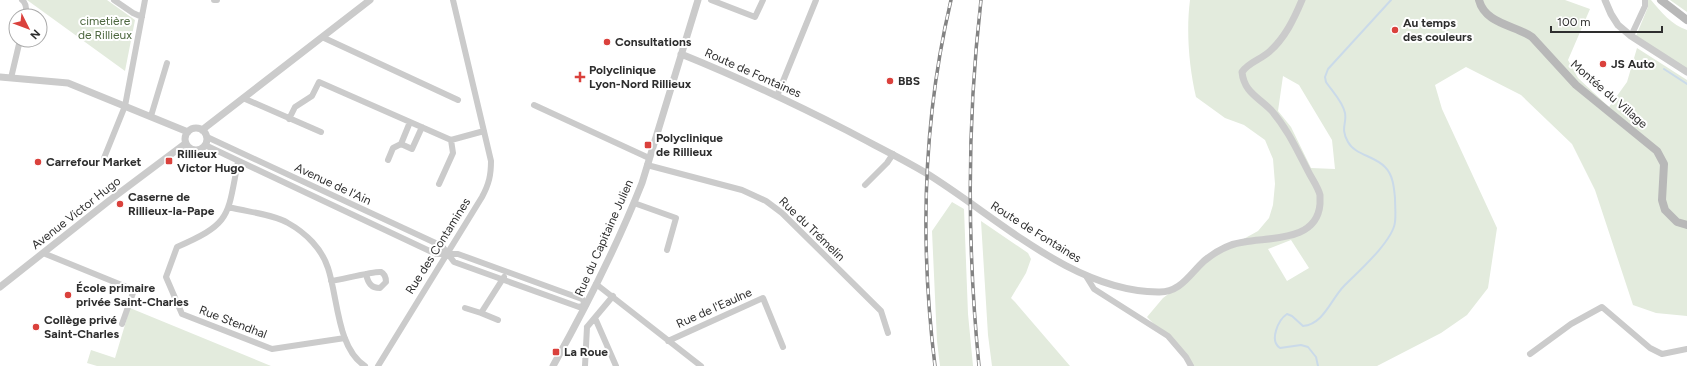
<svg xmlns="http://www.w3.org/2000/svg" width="1687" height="366" font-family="Figtree,sans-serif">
<rect width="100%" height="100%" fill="#fff"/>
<path fill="#e3ebdd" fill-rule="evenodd" d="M27,0H107L135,20L125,71Z
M1190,0H1565L1590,9L1568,60L1578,78L1609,107L1627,82L1637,48L1687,80V316L1656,313L1633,305L1595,190L1572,144L1521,95L1466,67L1435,85L1442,109L1497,228L1488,288L1467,315L1441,333L1377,366H1194L1190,361L1147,317L1163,298L1186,281L1211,257L1258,231L1269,218L1273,205L1275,184L1273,159L1265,140L1244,125L1225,118L1196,97C1189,67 1186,31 1190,0ZM1283,76L1299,85L1332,140L1335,169L1311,168L1291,127L1278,111ZM1291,240L1309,268L1287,281L1268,249Z
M1647,0H1651C1661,12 1672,25 1687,30V70L1636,36L1648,7Z
M1670,0H1687V12Z
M952,202L964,209L968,314L973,366H940L937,341L932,231Z
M981,221L1028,253L1031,259L1026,273L1011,298L1015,302L1070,366H992L988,335Z
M130,308L271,366H97L87,363L91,350L115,358Z"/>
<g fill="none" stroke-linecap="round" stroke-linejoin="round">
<path stroke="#cadae9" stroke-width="2" d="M1664,69L1687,84
M1318,366L1316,357L1308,347L1301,345L1280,348C1269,341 1278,320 1287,314L1292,316L1303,326C1324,324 1331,299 1344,286C1358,272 1393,241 1395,222C1396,215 1395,206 1395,198C1394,187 1393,175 1385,167C1375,156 1355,155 1348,142C1340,128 1347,124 1345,113C1343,102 1332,91 1326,82L1325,77L1328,69L1391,0"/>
<path stroke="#cbcbcb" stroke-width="6" d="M22,0C27,4 27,9 25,16
M114,0L133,13L142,17
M214,0H217
M711,0L755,17L763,0
M1631,36L1645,6V0
M322,37L458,100
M11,78L20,40
M777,96L816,0
M243,98L321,132
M534,105L649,158
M151,116L167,63
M289,119L295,107L312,96L319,82L451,140L484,131
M401,144L412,149L422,127
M205,145L436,254H458L582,299L586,305L579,307L454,262L442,246L207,137
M104,158L125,106L145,0
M388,160L393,148L401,144L410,122
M238,162C227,217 232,223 177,247L166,277L182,314L272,349L345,338
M647,165L742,190L766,201L782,213L881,311L888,333
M439,184L453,153L451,140
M865,185L887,163L893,154
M634,203L676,218L667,250
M229,207C247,212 273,214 288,223C306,233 322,249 328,268C338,298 337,348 365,366
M43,253L134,290L122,324
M1086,276L1094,289L1168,336L1186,357L1191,366
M331,281C340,280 374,271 381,272C385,274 386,278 386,282L380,288C371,288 368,283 366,274
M596,284L701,366
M465,308L481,313
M595,318L616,366
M498,320L481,313L504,277
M587,327L613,296
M668,341L763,298L783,347
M1530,354L1571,324L1602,307L1650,348L1662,354L1687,349
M378,366L482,197C489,184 491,175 491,161L453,0
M585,366L587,327"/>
<path stroke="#cbcbcb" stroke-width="7" d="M1605,0L1611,14L1618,25L1631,36L1687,72
M681,54C738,77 793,103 848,131C874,145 901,158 926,173C996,216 1072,291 1158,292C1180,293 1189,275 1204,261C1216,251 1229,244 1244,242C1270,237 1317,242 1320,204C1320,203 1320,196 1320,195C1318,187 1312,179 1308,171C1297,150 1287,128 1271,110C1258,97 1244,92 1242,72C1249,62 1260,60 1269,52C1285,38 1294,19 1302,0
M0,77L68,83L188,132
M185 139a11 11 0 1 1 22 0a11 11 0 1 1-22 0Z
M202,130L370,0
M0,287L110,200L186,143
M553,366C586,307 617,246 642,183L698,0"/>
<path stroke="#b8b8b8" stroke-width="8" d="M1479,0C1485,24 1515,25 1532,37L1576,85L1657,151L1664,164L1662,200L1665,210L1677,222L1687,225
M1661,0L1687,20"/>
<defs>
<path id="rail" d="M935,366C920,245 923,119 951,0
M979,366C967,244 967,122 981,0"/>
</defs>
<use href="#rail" stroke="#838383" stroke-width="3.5"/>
<use href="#rail" stroke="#fff" stroke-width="2" stroke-dasharray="6" stroke-linecap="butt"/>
</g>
<g fill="#da413c" stroke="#fff" stroke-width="1.5">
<circle cx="1395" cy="30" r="4"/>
<circle cx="607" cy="42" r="4"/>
<circle cx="1603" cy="64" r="4"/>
<path d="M578 71h4v4h4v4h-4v4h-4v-4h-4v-4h4z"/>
<circle cx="890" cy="81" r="4"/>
<rect x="644" y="141" width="8" height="8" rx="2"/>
<rect x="165" y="157" width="8" height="8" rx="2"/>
<circle cx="38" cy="162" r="4"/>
<circle cx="120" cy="204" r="4"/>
<circle cx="68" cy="295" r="4"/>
<circle cx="36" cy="327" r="4"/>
<rect x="552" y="348" width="8" height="8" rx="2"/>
</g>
<g text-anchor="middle" stroke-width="4" stroke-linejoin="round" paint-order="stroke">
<g font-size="12" fill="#4d673f" stroke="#fff">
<text x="105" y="25">cimetière<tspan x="105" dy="14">de Rillieux</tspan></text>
</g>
<g font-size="12" font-weight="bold" fill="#2e2e2e" stroke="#fff" text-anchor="start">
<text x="1403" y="27">Au temps<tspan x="1403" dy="14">des couleurs</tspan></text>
<text x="615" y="46">Consultations</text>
<text x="1611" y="68">JS Auto</text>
<text x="589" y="74">Polyclinique<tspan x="589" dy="14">Lyon-Nord Rillieux</tspan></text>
<text x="898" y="85">BBS</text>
<text x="656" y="142">Polyclinique<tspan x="656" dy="14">de Rillieux</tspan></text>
<text x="177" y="158">Rillieux<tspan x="177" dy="14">Victor Hugo</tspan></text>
<text x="46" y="166">Carrefour Market</text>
<text x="128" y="201">Caserne de<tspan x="128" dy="14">Rillieux-la-Pape</tspan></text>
<text x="76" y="292">École primaire<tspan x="76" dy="14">privée Saint-Charles</tspan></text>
<text x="44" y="324">Collège privé<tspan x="44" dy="14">Saint-Charles</tspan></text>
<text x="564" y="356">La Roue</text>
</g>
<g font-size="12" fill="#2e2e2e" stroke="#fff">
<text transform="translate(753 73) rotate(24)" y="4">Route de Fontaines</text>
<text transform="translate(1609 94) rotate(41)" y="4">Montée du Village</text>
<text transform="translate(333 184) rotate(25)" y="4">Avenue de l'Ain</text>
<text transform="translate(76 213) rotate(-38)" y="4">Avenue Victor Hugo</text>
<text transform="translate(812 229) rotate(44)" y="4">Rue du Trémelin</text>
<text transform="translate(1036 232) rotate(32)" y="4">Route de Fontaines</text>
<text transform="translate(604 238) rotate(-66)" y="4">Rue du Capitaine Julien</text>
<text transform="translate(438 246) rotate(-58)" y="4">Rue des Contamines</text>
<text transform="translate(714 308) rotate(-24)" y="4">Rue de l'Eaulne</text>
<text transform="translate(233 322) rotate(21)" y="4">Rue Stendhal</text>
</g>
</g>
<g transform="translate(28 28) rotate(132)"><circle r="19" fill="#ffffff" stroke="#ababab"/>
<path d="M0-3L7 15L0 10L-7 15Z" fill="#da413c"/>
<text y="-6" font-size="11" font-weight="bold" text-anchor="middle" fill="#2e2e2e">N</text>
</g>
<path d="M1551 26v6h111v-6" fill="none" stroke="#2e2e2e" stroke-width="2"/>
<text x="1557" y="26" font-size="12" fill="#2e2e2e" stroke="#ffffff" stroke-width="3" paint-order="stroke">100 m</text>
</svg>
